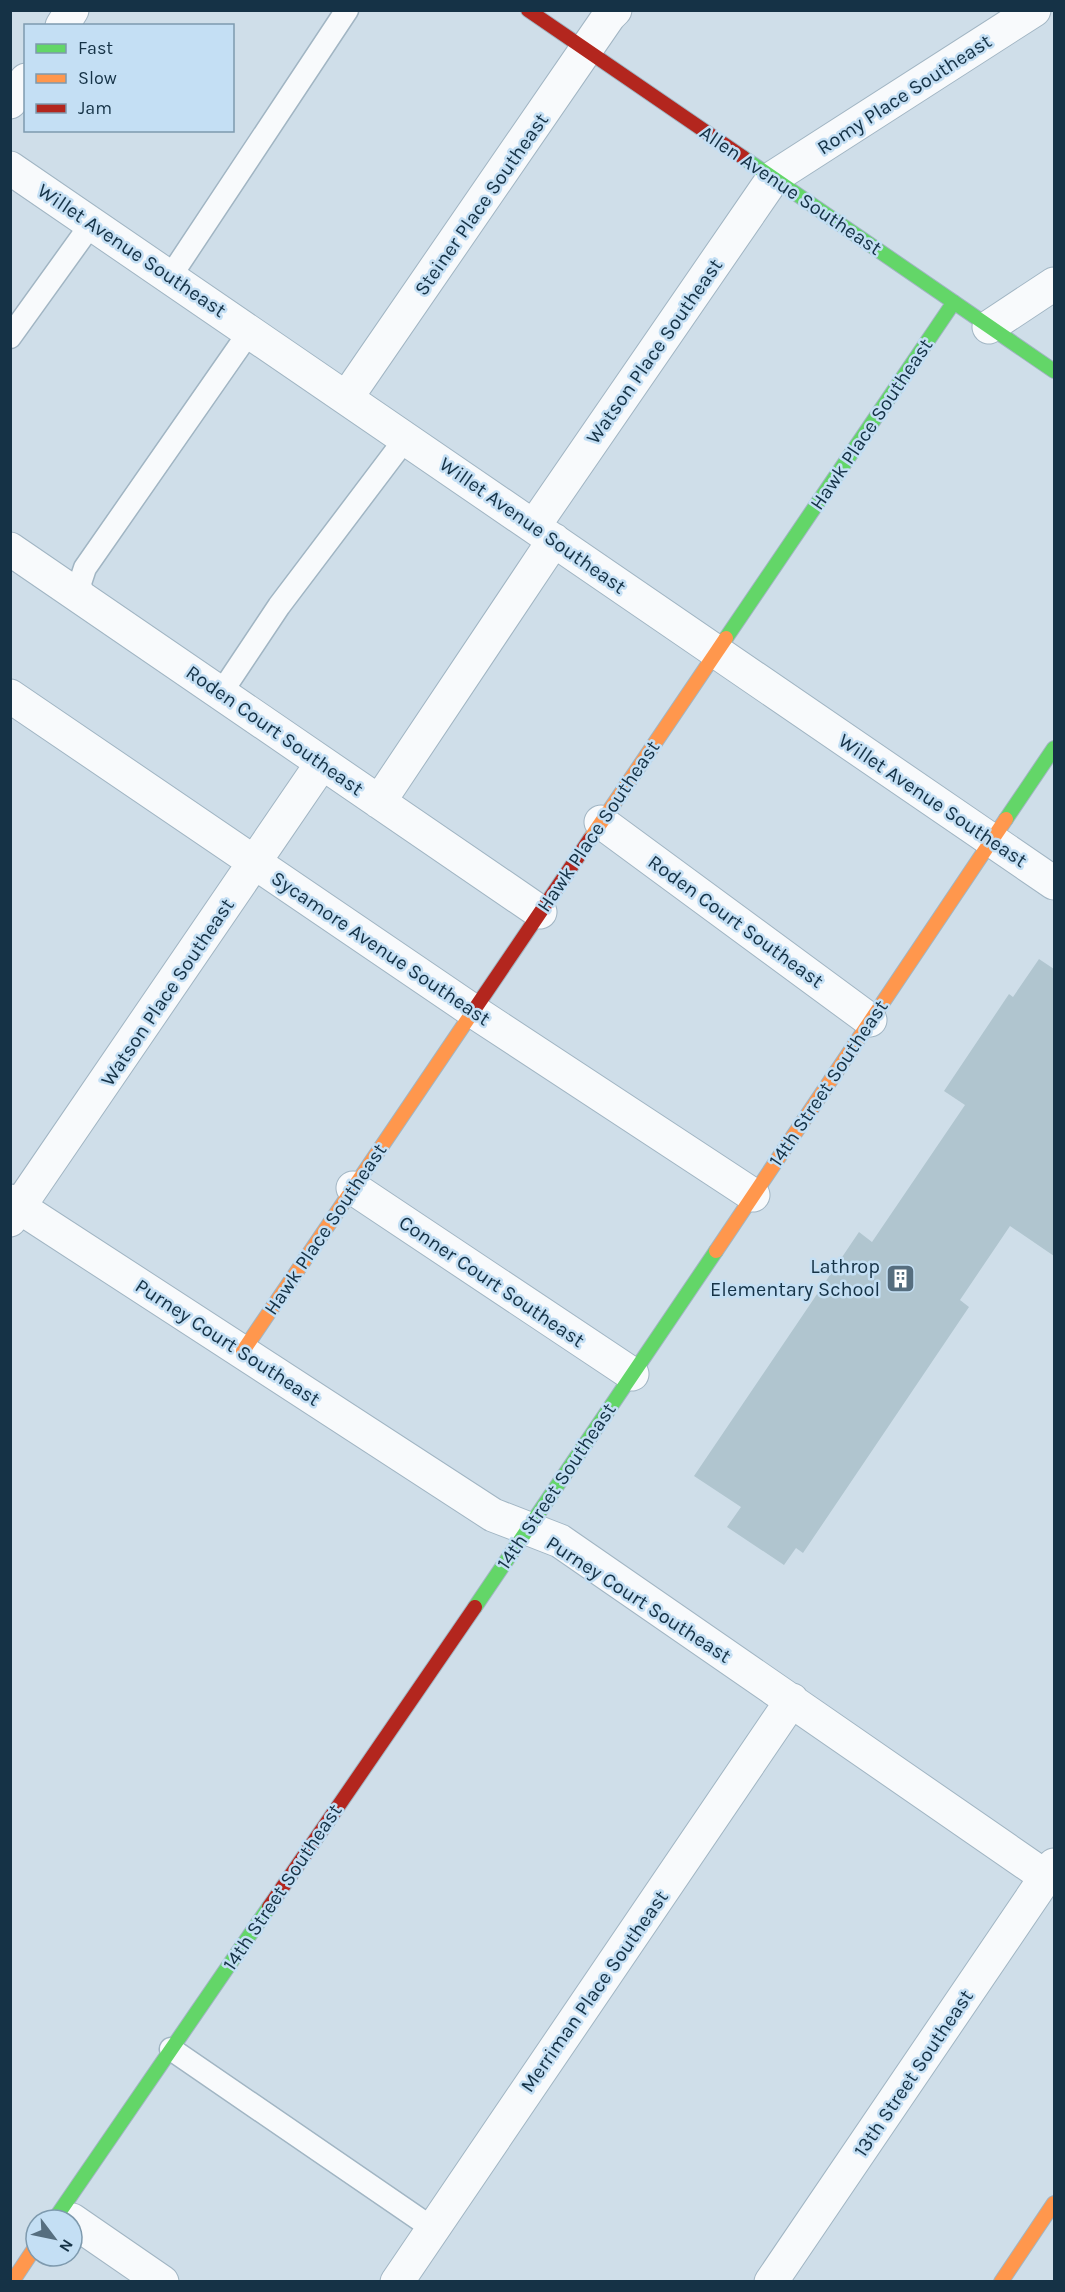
<svg xmlns="http://www.w3.org/2000/svg" width="1065" height="2292" font-family="Karla,sans-serif">
<rect width="100%" height="100%" fill="#cfdee9"/>
<path fill="#b0c5cf" d="M1039,959L1054,969V1256L1010,1226L960,1300L969,1307L803,1553L796,1548L784,1565L727,1527L741,1507L694,1476L859,1232L872,1242L965,1105L944,1091L1009,994L1013,997Z"/>
<g fill="none" stroke-linecap="round" stroke-linejoin="round">
<defs>
<path id="lane" d="M170,277L347,10
M10,337L92,223
M83,598L80,583L85,568L250,331
M221,693L279,606L406,438
M171,2049L432,2228"/>
<path id="street" d="M62,26L72,10
M10,102L26,80
M10,168L1054,883
M989,327L1054,284
M347,397L609,16L615,10
M534,526L774,177L1034,10
M10,549L540,912
M10,696L473,1011L753,1195
M379,802L554,540
M601,822L870,1020
M353,1188L632,1374
M10,1201L493,1515L560,1541L1046,1877
M10,1220L322,763
M72,2220L162,2282
M397,2282L792,1700
M771,2282L1054,1865"/>
<path id="fast" d="M744,158L1054,371
M726,638L954,302
M1006,819L1054,748
M475,1607L716,1251
M54,2220L269,1907"/>
<path id="slow" d="M590,839L726,638
M716,1251L1006,819
M243,1351L474,1010
M12,2282L36,2246
M1001,2282L1054,2203"/>
<path id="jam" d="M528,10L744,158
M474,1010L590,839
M269,1907L475,1607"/>
</defs>
<use href="#lane" stroke="#a1b5c3" stroke-width="25"/>
<use href="#street" stroke="#a1b5c3" stroke-width="35"/>
<use href="#fast" stroke="#a1b5c3" stroke-width="16"/>
<use href="#slow" stroke="#a1b5c3" stroke-width="16"/>
<use href="#jam" stroke="#a1b5c3" stroke-width="16"/>
<use href="#lane" stroke="#f8fafc" stroke-width="22"/>
<use href="#street" stroke="#f8fafc" stroke-width="33"/>
<use href="#fast" stroke="#63d668" stroke-width="14"/>
<use href="#slow" stroke="#ff974d" stroke-width="14"/>
<use href="#jam" stroke="#b3261e" stroke-width="14"/>
</g>
<defs>
<symbol id="building-square" viewBox="-11 -11 22 22"><rect x="-9" y="-9" width="18" height="18" rx="4" fill="#566e7f" stroke="#c4dff4"/><path d="M-4-6H4V6H1V3H-1V6H-4ZM-2.5-4.3h1.7v1.8h-1.7ZM.8-4.3h1.7v1.8H.8ZM-2.5-1h1.7V.8h-1.7ZM.8-1h1.7V.8H.8Z" fill="#fff"/></symbol>
</defs>
<g fill-rule="evenodd">
<use href="#building-square" x="884" y="1262" width="33" height="33"/>
</g>
<g text-anchor="middle" stroke-width="5" stroke-linejoin="round" paint-order="stroke">
<g font-size="20" fill="#153246" stroke="#c4dff4">
<text transform="translate(904 94) rotate(-33)" y="7">Romy Place Southeast</text>
<text transform="translate(791 190) rotate(34)" y="7">Allen Avenue Southeast</text>
<text transform="translate(481 204) rotate(-55)" y="7">Steiner Place Southeast</text>
<text transform="translate(132 250) rotate(34)" y="7">Willet Avenue Southeast</text>
<text transform="translate(654 351) rotate(-55)" y="7">Watson Place Southeast</text>
<text transform="translate(871 424) rotate(-56)" y="7">Hawk Place Southeast</text>
<text transform="translate(533 525) rotate(35)" y="7">Willet Avenue Southeast</text>
<text transform="translate(275 730) rotate(35)" y="7">Roden Court Southeast</text>
<text transform="translate(933 800) rotate(34)" y="7">Willet Avenue Southeast</text>
<text transform="translate(598 826) rotate(-56)" y="7">Hawk Place Southeast</text>
<text transform="translate(736 921) rotate(36)" y="7">Roden Court Southeast</text>
<text transform="translate(381 948) rotate(34)" y="7">Sycamore Avenue Southeast</text>
<text transform="translate(167 992) rotate(-56)" y="7">Watson Place Southeast</text>
<text transform="translate(828 1083) rotate(-56)" y="7">14th Street Southeast</text>
<text transform="translate(325 1229) rotate(-56)" y="7">Hawk Place Southeast</text>
<text transform="translate(492 1281) rotate(34)" y="7">Conner Court Southeast</text>
<text transform="translate(228 1342) rotate(33)" y="7">Purney Court Southeast</text>
<text transform="translate(556 1486) rotate(-56)" y="7">14th Street Southeast</text>
<text transform="translate(639 1599) rotate(33)" y="7">Purney Court Southeast</text>
<text transform="translate(282 1887) rotate(-56)" y="7">14th Street Southeast</text>
<text transform="translate(594 1991) rotate(-55)" y="7">Merriman Place Southeast</text>
<text transform="translate(913 2073) rotate(-56)" y="7">13th Street Southeast</text>
</g>
<g font-size="20" fill="#153246" stroke="#c4dff4" text-anchor="end">
<text x="880" y="1273">Lathrop<tspan x="880" dy="23">Elementary School</tspan></text>
</g>
</g>
<rect width="1065" height="2292" fill="none" stroke="#153246" stroke-width="24"/>
<rect x="24" y="24" width="210" height="108" fill="#c4dff4" stroke="#7e9aae" stroke-width="1.5"/>
<rect x="36" y="44" width="30" height="9" fill="#63d668" stroke="#7e9aae" stroke-width="1.5"/>
<text x="78" y="54" font-size="18" fill="#153246">Fast</text>
<rect x="36" y="74" width="30" height="9" fill="#ff974d" stroke="#7e9aae" stroke-width="1.5"/>
<text x="78" y="84" font-size="18" fill="#153246">Slow</text>
<rect x="36" y="104" width="30" height="9" fill="#b3261e" stroke="#7e9aae" stroke-width="1.5"/>
<text x="78" y="114" font-size="18" fill="#153246">Jam</text>
<g transform="translate(54 2238) rotate(122)"><circle r="28" fill="#c4dff4" stroke="#7e9aae" stroke-width="1.5"/>
<path d="M0-4.5L10 22L0 15L-10 22Z" fill="#566e7f"/>
<text y="-9" font-size="16" font-weight="bold" text-anchor="middle" fill="#153246">N</text>
</g>
</svg>
